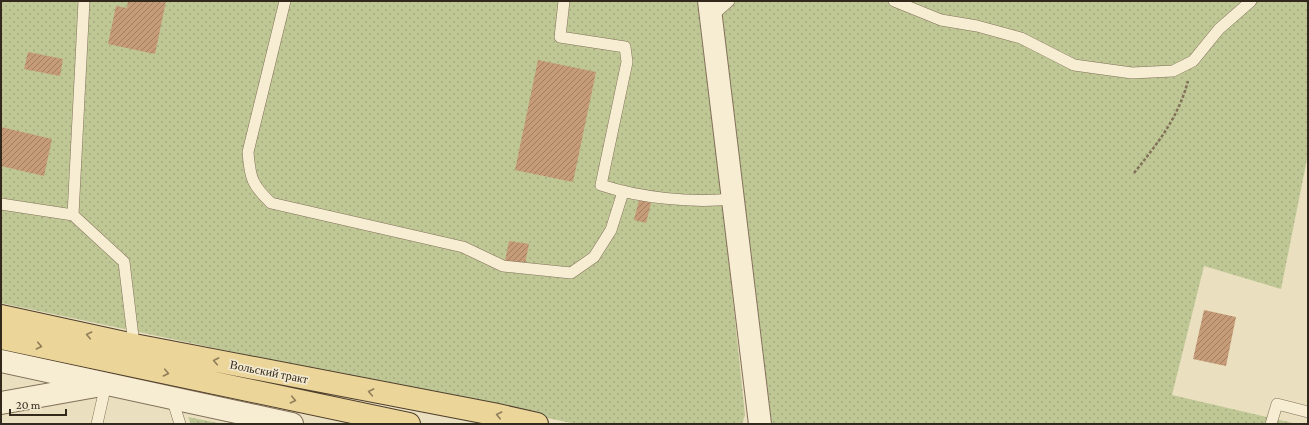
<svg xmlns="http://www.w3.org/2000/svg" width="1309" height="425" font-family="'Crimson Pro',serif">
<defs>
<pattern id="grass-dots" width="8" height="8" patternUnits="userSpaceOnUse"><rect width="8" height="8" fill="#bfc795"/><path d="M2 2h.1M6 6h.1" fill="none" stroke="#a5ab80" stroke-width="1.8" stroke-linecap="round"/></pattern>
<pattern id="building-hatch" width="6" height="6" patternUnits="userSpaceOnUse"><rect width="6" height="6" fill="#c69b78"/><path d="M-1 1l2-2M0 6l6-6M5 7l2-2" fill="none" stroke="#a17e62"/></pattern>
</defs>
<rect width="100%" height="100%" fill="#eadfbf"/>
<path fill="url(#grass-dots)" d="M1,1H697L725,225L745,415L742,424H576L1,303Z
M720,1H1308V154L1281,289L1204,266L1172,395L1297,424H772Z
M188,417L223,424H191Z"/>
<path fill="url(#building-hatch)" d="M128,1H166L155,54L108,44L116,6L127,8Z
M28,52L63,59L60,76L24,69Z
M538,60L596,72L573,182L515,170Z
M1,127L52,139L44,176L1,166Z
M639,200L651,203L646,223L634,220Z
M509,241L529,244L525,264L505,261Z
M1204,310L1236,317L1226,366L1193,359Z"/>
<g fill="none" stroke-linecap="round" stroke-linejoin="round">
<defs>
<path id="lane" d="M84,1L73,215L124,262L134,345
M285,1L248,152C250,178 252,185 271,203L463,247L503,266L571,273L594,257L611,230L623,192
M564,1L560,37L625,47L627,62L601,185C640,198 691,203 732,199
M894,1L941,20L977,26L1021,38L1074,65L1132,73L1173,71L1193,61L1219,29L1251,1
M711,17L729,1
M1,204L73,215
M172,398L180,424
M97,424L106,384
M1271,424L1277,404L1308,412"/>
<path id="street" d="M709,1L760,424
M1,361L292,424
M1,403L96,386"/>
<path id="primary" d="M1,316L134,345L493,414L537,424
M1,338L409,424"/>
</defs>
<use href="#lane" stroke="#827059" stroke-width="12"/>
<use href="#street" stroke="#827059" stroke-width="24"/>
<use href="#primary" stroke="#4f3f2d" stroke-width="24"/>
<path stroke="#827059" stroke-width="2.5" stroke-dasharray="3 2" stroke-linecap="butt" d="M1134,173C1158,143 1178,118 1188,81"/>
<use href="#lane" stroke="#f6edd2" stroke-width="11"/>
<use href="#street" stroke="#f6edd2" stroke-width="22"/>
<use href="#primary" stroke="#ecd599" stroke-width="22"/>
</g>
<defs><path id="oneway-chevron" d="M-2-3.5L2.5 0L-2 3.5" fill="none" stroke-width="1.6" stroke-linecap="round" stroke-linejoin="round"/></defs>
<g stroke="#8f7e5a">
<use href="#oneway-chevron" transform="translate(89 335) rotate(-168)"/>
<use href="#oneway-chevron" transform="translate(39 346) rotate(12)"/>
<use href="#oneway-chevron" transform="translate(216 361) rotate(-169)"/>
<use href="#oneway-chevron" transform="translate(166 373) rotate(12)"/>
<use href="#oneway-chevron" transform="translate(371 392) rotate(-169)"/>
<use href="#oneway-chevron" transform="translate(293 400) rotate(12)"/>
<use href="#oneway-chevron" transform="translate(499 415) rotate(-167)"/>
</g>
<g text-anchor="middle" stroke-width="3.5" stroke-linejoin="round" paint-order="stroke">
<g font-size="12" fill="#32281c" stroke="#f2e9ce">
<text transform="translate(269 372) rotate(11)" y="4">Вольский тракт</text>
</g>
</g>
<rect width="1309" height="425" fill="none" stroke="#32281c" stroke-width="4"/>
<path d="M10 409v6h56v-6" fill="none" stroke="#32281c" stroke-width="2"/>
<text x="16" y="409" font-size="12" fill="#32281c" stroke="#f2e9ce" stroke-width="3" paint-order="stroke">20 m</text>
</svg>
